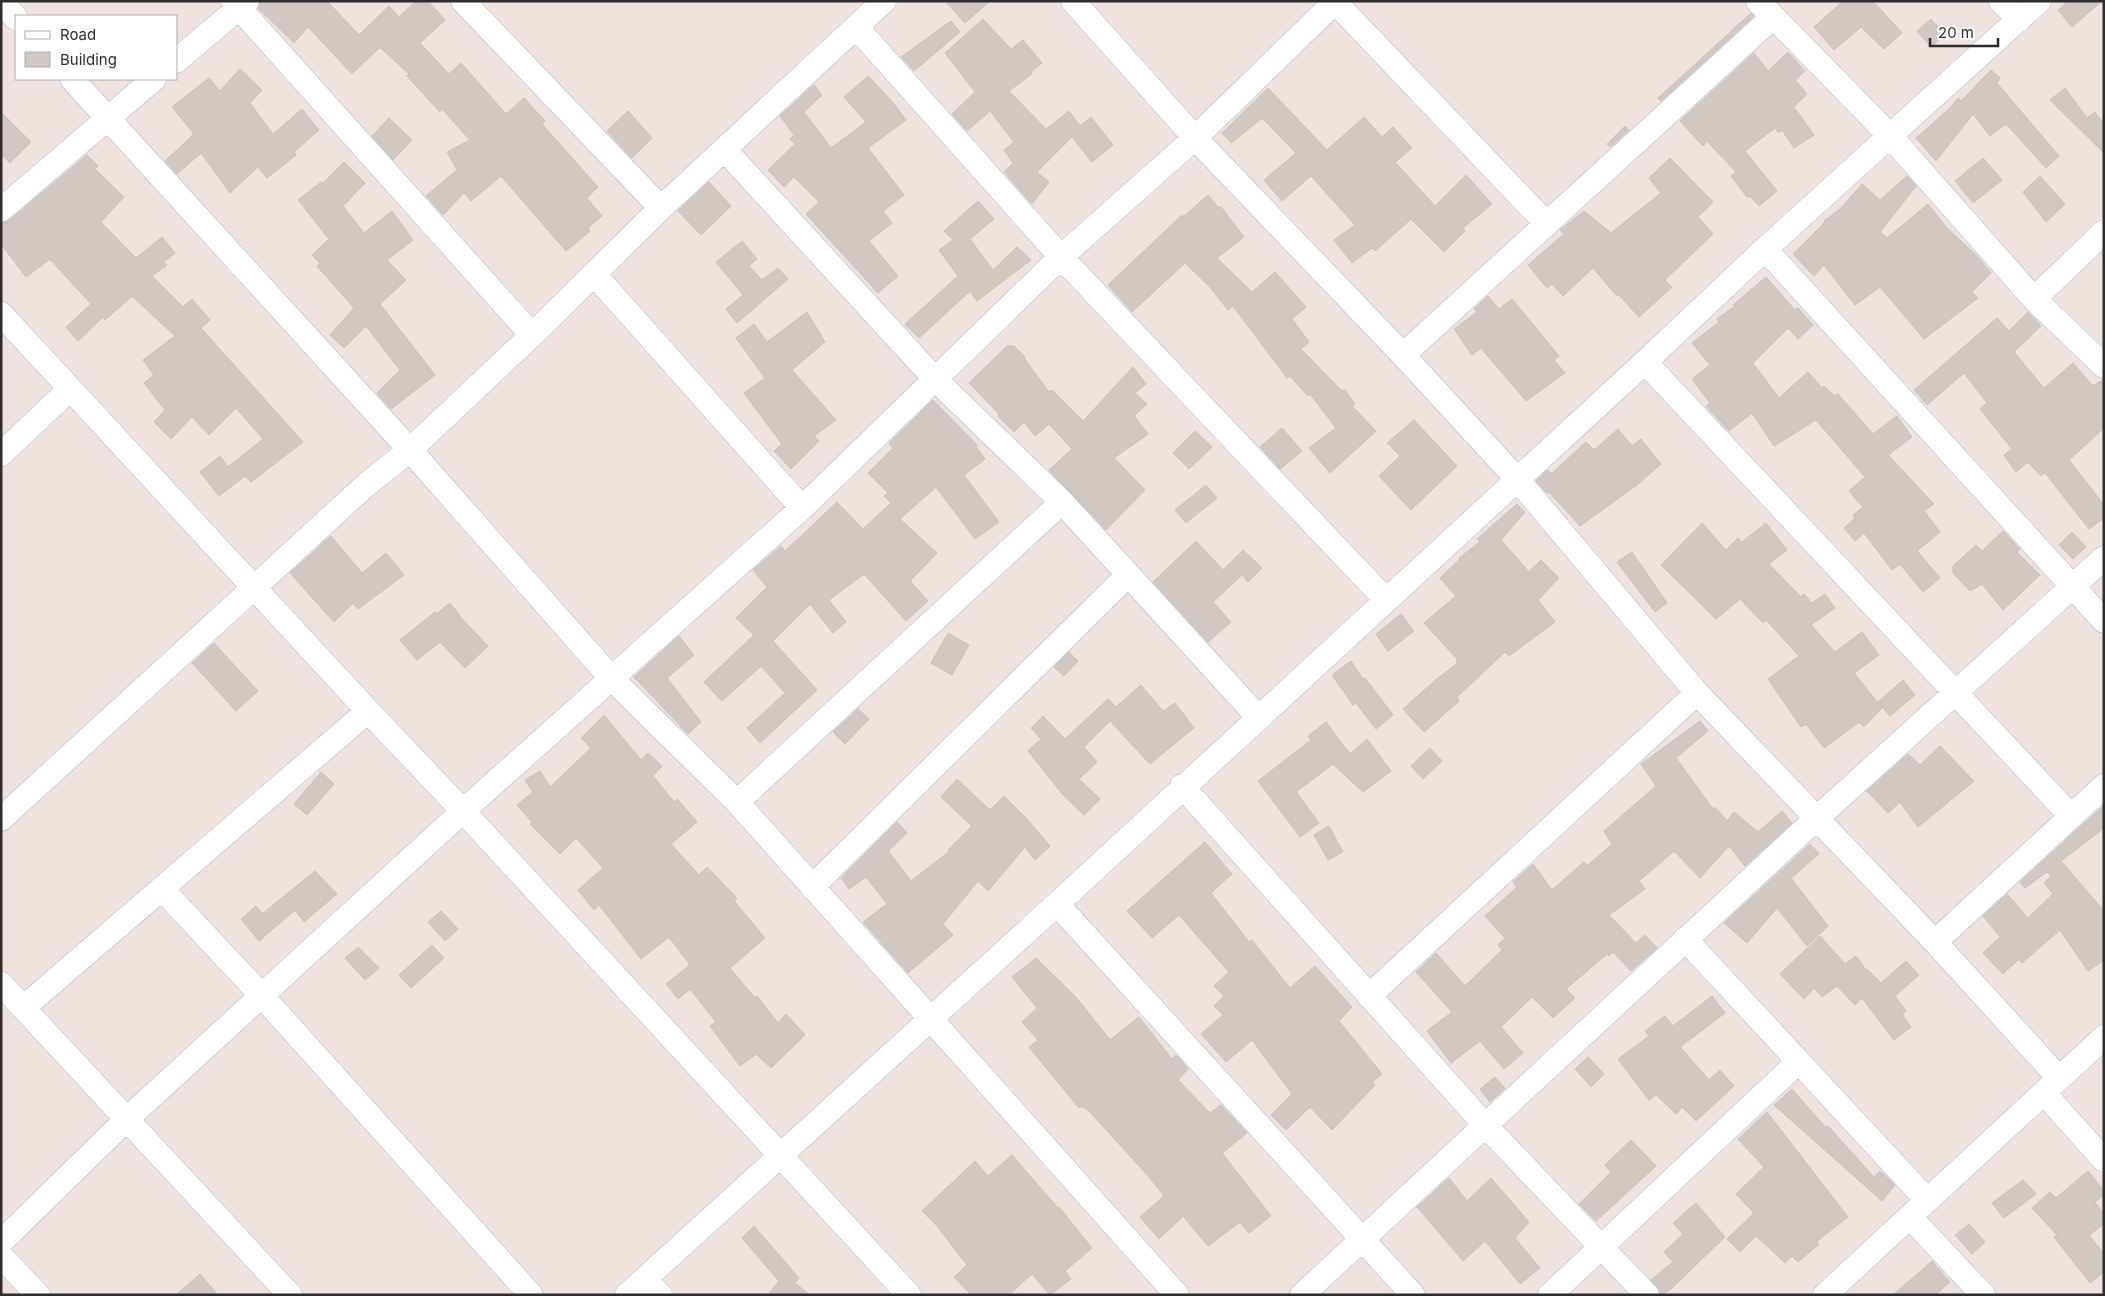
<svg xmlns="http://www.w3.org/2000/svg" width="2105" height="1296" font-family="Inter,sans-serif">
<rect width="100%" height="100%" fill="#f0e3df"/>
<path fill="#d2c8c3" stroke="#ccbfb8" d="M260,1H327L359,35L389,6L399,17L416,1H428L445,20L420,43L449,74L461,63L506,114L524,98L545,121L542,124L598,187L587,198L602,216L588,228L590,231L566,251L501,176L471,201L464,193L443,215L426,196L457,170L447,152L470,140L442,109L440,112L407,76L409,74L381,48H379L352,74L308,27L294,43L258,8Z
M945,1H990L965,23Z
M1843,1H1873L1902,33L1884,49L1861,27L1834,50L1814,27Z
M2068,1H2102L2072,27L2058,10Z
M1751,13L1754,16L1661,101L1658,98Z
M983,19L1011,49L1023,40L1042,63L1031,72L1032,74L1009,91L1046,129L1069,111L1080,126L1091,117L1113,145L1092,162L1072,137L1037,172L1049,182L1032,204L1004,172L1013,163L1004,150L1014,142L990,111L967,131L952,114L975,92L945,53Z
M1931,19L1945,34L1931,47L1917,31Z
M951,21L960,32L914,71L901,57Z
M1788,52L1805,71L1795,80L1807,94L1794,107L1814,135L1794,148L1782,130L1779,133L1775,128L1745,151L1777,191L1759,206L1750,196L1747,197L1731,176L1736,172L1707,141L1703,146L1680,121L1754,53L1768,71Z
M240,69L262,90L250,103L273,134L302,109L319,130L294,152L296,155L267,178L258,167L230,193L201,153L177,174L165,161L194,134L172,107L209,78L220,91Z
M1991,70L2000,78L1997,83L2059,156L2046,168L2006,124L1990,136L1973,114L1936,161L1916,138L1949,109L1958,98L1961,101Z
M868,76L890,99L906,120L868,148L904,195L883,211L892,223L869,241L898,276L878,293L806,214L819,202L794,177L784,187L768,170L795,144L790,139L794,135L780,116L814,85L822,95L804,112L831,148L866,122L844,97Z
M1268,88L1327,150L1364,117L1382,137L1393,127L1412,148L1395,162L1435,206L1466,175L1492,204L1463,228L1465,231L1444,252L1411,219L1375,251L1372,248L1352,263L1334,240L1355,225L1311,176L1282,201L1264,180L1296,153L1262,118L1231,143L1222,133Z
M2065,88L2087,118L2095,112L2104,124V153L2050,100Z
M628,111L652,138L632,158L607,131Z
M1,112L31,142L10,163L1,154Z
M389,118L412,140L393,160L372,136Z
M1625,126L1629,130L1610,147L1607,144Z
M87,155L98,166L95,169L124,197L101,222L136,258L162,237L175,253L164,262L167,265L152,276L183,307L192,299L210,320L201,328L303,442L251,482L245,476L219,496L200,472L220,456L228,467L263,439L236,408L209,435L192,417L171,439L154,422L165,410L144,383L154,375L143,360L175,336L132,296L105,320L103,317L78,341L66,327L91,304L50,259L26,277L1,244V223L10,220Z
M1670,158L1713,202L1698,217L1713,234L1665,280L1672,287L1639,317L1619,295L1617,296L1593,268L1563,296L1552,284L1547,288L1528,265L1564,234L1560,230L1584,211L1611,233L1661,193L1649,178Z
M1983,158L2002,180L1973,203L1955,181Z
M344,162L365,183L343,206L364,233L392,211L413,240L387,260L406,280L380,304L435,375L391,409L377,393L400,370L366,326L344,348L330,335L354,308L317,266L320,263L312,255L329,239L298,200L321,182L323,183Z
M1907,176L1916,186L1880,232L1887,238L1928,204L1946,227L1977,256L1991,273L1972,292L1978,298L1924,339L1880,287L1855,305L1824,265L1814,276L1793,254L1825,222L1824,221L1841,208L1862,184L1880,200Z
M2040,176L2065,204L2046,222L2023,192Z
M709,182L731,206L701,235L678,211Z
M1208,195L1219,208L1221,207L1244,237L1217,258L1252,292L1275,272L1306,307L1292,319L1309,342L1301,349L1342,391L1344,389L1355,404L1352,406L1376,431L1330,473L1309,448L1336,428L1310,394L1308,396L1290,376L1287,378L1233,306L1228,310L1209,286L1185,263L1132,312L1108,285L1182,215L1183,217Z
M978,201L994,219L970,239L993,270L1017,247L1031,260L977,301L970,291L919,338L905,324L958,276L939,250L953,240L944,231Z
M742,241L757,259L749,266L762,280L778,268L788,279L737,323L726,309L743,295L716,262Z
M1766,277L1795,310L1798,308L1813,325L1798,339L1788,328L1753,363L1779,398L1808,372L1822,388L1824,386L1835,396L1838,394L1873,434L1897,416L1912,437L1888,455L1934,504L1924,511L1940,532L1917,551L1940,578L1923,592L1900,564L1892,570L1864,533L1855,541L1844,528L1855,518L1853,515L1863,507L1849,491L1865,477L1816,420L1774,446L1752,413L1729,431L1706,406L1710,403L1692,379L1710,365L1692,343L1719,322L1717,319L1735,306L1733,305Z
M1488,296L1499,309L1512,299L1559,356L1554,360L1565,373L1526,401L1481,348L1472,355L1454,329L1477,312L1474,309Z
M807,312L825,342L792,370L836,420L814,436L819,441L791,469L774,451L782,444L744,393L765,378L736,338L754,324L767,342Z
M2028,312L2041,326L2014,352L2044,388L2073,363L2093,386L2104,379V428L2069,460L2104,505V518L2089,529L2045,473L2041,476L2028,462L2016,472L2004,455L2012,449L1980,409L1987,403L1964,373L1927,405L1914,390L1997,318L2009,331Z
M1007,346H1014L1025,357L1024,358L1049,392L1052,390L1083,421L1133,367L1146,384L1135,393L1147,404L1134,416L1148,434L1114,458L1145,490L1106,530L1049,470L1072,449L1049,424L1035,436L1024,422L1014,432L998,416L999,414L969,383Z
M933,400L977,445L976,447L985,459L964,475L999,522L975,539L936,487L900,519L937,553L910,581L928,601L906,621L864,574L829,600L846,622L833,633L810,604L773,641L817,690L760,743L747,728L785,693L761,666L722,701L704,682L754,635L736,618L767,587L753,570L781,546L785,551L837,502L863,529L891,503L884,496L888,493L868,473L893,448L889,443Z
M1414,420L1457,466L1411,510L1379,476L1400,456L1387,443Z
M1282,428L1302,451L1280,469L1260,447Z
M1618,429L1632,446L1641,439L1661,464L1637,485L1580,526L1549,492L1547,493L1536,481L1548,470L1551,474L1586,442L1594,450Z
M1195,431L1212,447L1189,469L1173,453Z
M1206,485L1217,498L1186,523L1175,510Z
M1517,504L1525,512L1501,540L1529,572L1541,560L1559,578L1538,600L1555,622L1509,656L1505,652L1457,697L1459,701L1424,732L1403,709L1438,678L1458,663L1456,661L1457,659L1424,623L1456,596L1440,578L1460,559L1459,558L1480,542L1477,539Z
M1702,523L1726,550L1738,538L1742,542L1766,523L1787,550L1769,564L1801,597L1804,594L1812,603L1825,594L1835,608L1811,625L1835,652L1862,632L1879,655L1854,673L1882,708L1864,727L1859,722L1824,748L1806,724L1801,727L1768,679L1799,656L1766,620L1763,623L1740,599L1716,619L1661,565Z
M2003,531L2020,549L2017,552L2040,575L2003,610L1982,584L1970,591L1953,573V566L1976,545L1982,551Z
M2072,532L2086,547L2073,559L2059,545Z
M331,536L362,573L386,553L404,575L358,609L353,603L334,622L290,573Z
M1196,541L1223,570L1243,550L1262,568L1248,582L1242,575L1213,602L1231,622L1208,642L1153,582Z
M1632,552L1667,603L1655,612L1617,562Z
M450,603L463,620L488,646L465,668L440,642L417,660L400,640L435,612L436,614Z
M1401,614L1414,631L1388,651L1376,634Z
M948,633L969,645L952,675L931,663Z
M679,636L694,655L667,678L701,722L688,734L634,677Z
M214,643L258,691L236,711L192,663Z
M1069,652L1078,661L1064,676L1054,667Z
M1351,661L1363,679L1365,678L1393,715L1376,729L1356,703L1353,705L1332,675Z
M1903,680L1915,695L1890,716L1878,702Z
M1141,685L1163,711L1175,703L1194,728L1150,764L1110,721L1084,747L1097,762L1079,779L1100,799L1084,815L1063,795L1028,751L1041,739L1031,728L1043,716L1065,739L1108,699L1116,707Z
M858,709L869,719L845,744L833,732Z
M604,715L641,760L648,753L662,766L653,776L674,802L677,799L697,822L671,844L699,875L707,867L737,898L734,901L765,938L730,968L755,998L757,996L778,1023L786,1014L805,1035L771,1068L756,1054L740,1066L710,1026L716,1022L690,989L678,999L666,984L690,965L669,937L641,959L599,905L594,910L578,890L603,868L576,838L560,854L530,824L532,822L517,805L533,792L525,780L540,771L550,787L591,748L581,738Z
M1700,721L1708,731L1676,758L1713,809L1715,807L1727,821L1734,812L1758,832L1782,811L1792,823L1745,866L1729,846L1700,878L1674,851L1639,881L1645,889L1609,915L1636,943L1645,935L1657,948L1631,971L1613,952L1609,956L1607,954L1566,989L1575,998L1553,1018L1532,997L1501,1027L1523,1053L1504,1069L1480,1041L1451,1063L1427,1031L1452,1012L1416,972L1436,953L1465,986L1502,950L1498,945L1505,938L1485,916L1517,887L1513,882L1533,864L1552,890L1584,862L1587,866L1612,844L1604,831L1656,786L1641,764Z
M1326,722L1350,754L1367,739L1391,771L1363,792L1333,764L1296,792L1319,823L1300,837L1258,781L1311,740L1308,736Z
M1940,746L1974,781L1918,827L1900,802L1888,813L1867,791L1908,754L1920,765Z
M1430,748L1442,761L1423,779L1411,766Z
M321,772L334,784L307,815L294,804Z
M957,779L990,810L1004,796L1027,819L1050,846L1035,860L1025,847L988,891L978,881L943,924L953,935L908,973L863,922L887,904L866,877L849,889L841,878L897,822L907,833L888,851L911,881L950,851L948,850L972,826L941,797Z
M2104,805V828L2061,861L2104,911V960L2088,971L2060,930L2022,963L2019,959L2003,974L1983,953L2000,937L1983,916L2007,894L2028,918L2053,894L2044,883L2051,876L2047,872L2025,888L2020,882Z
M1329,826L1343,852L1328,860L1314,835Z
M1205,842L1232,874L1211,893L1249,942L1252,940L1290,988L1315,966L1352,1007L1339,1021L1382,1074L1372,1082L1375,1085L1332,1130L1310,1107L1286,1130L1271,1115L1292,1094L1252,1040L1226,1062L1201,1034L1223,1015L1214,1006L1224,996L1214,986L1229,972L1179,915L1152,938L1127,911Z
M1810,844L1819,854L1791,878L1828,926L1807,946L1777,908L1747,943L1724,923Z
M315,871L337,894L304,922L295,910L259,941L241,919L256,906L262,914Z
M441,911L458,929L445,941L428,922Z
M1820,936L1845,964L1856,956L1866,970L1867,969L1881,983L1906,961L1919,975L1895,996L1906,1011L1902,1014L1911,1027L1894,1040L1862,998L1855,1005L1837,986L1822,997L1814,988L1804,999L1780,974Z
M432,945L444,958L411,988L399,975Z
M358,947L379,968L365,980L345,958Z
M1036,958L1076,997L1110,1040L1139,1017L1172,1059L1176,1055L1179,1058L1188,1069L1178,1080L1210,1113L1221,1105L1247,1133L1222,1153L1271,1216L1249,1233L1240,1222L1208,1246L1183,1216L1159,1239L1152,1231L1140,1217L1164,1196L1149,1177L1089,1111L1082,1106L1079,1108L1029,1047L1038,1040L1022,1022L1037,1008L1012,977Z
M1712,996L1725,1013L1680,1047L1709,1080L1720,1070L1734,1086L1696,1121L1682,1107L1676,1114L1656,1095L1649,1100L1618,1059L1649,1036L1645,1031L1665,1016L1673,1026Z
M1588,1057L1604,1074L1591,1087L1575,1069Z
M1495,1077L1505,1088L1490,1102L1480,1089Z
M1792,1089L1826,1128L1828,1126L1874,1177L1880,1171L1895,1185L1882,1201L1774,1105Z
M1767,1112L1848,1217L1816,1242L1819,1244L1798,1262L1792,1256L1785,1263L1756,1236L1740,1252L1727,1239L1754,1213L1736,1194L1764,1167L1738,1139Z
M1631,1140L1656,1166L1596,1221L1579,1204L1611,1172L1605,1165Z
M1012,1155L1058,1208L1059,1207L1092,1248L1065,1271L1071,1279L1050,1295L1032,1274L1009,1295H971L954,1277L967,1265L937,1226L922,1211L975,1161L988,1176Z
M2088,1171L2104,1191V1195L2095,1202L2104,1215V1224L2089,1235L2104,1254V1272L2090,1283L2054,1237L2057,1235L2032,1208L2050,1192L2056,1198Z
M1449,1178L1467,1201L1491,1178L1529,1222L1515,1238L1540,1268L1520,1284L1485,1241L1463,1261L1417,1207Z
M2023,1180L2036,1194L2004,1218L1992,1203Z
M1696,1203L1725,1237L1671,1289L1661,1295L1651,1280L1673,1262L1664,1252L1683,1234L1673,1223Z
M1969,1224L1985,1242L1972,1254L1955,1235Z
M754,1226L799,1278L795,1283L810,1295H768L779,1281L742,1238Z
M1932,1261L1950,1282L1935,1295H1893Z
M200,1274L218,1295H176Z"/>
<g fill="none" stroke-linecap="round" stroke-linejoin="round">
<defs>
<path id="street" d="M1,1L16,18
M233,1L532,335
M463,1L661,208
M1073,1L1195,138L1403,355L1517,479L1697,693L1935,942L2059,1078
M1334,1L1547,224
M1758,1L1890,136L2034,299L2104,366
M2001,1L2019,20
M857,28L1061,257L1386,600
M176,61L247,1
M72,79L410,450L612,679L737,802L1177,1295
M725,150L935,379L1062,502L1258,717
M1,210L154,79
M1765,249L2104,621
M594,274L802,508
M2034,299L2104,232
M1,314L368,711L463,811L909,1295
M1403,355L1773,17
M1645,362L2071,816
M1,454L70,389
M1182,786L1485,1125L1647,1295
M737,802L1062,502
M1,819L366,485L410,450L532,335L661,208L884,1
M812,887L1128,575
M162,889L262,996L531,1295
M1057,904L1413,1295
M1685,939L1927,1200
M1935,942L2104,786
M1,984L290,1295
M1369,996L1697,693
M23,1008L368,711
M2044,1093L2104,1160
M1910,1217L1983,1295
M1,1242L127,1119L463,811L802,508L1061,257L1195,138L1336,1
M1,1256L38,1295
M645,1279L660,1295
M627,1295L1057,904L1645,362L1765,249L2039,1
M1302,1295L1816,819L2104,558
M1550,1295L1798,1062
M1825,1295L2104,1037"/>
</defs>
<use href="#street" stroke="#afb6be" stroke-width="25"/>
<use href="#street" stroke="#fff" stroke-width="24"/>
</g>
<rect width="2105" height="1296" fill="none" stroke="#2d2d2d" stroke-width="5"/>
<rect x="15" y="15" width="162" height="65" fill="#ffffff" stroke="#ababab"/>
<rect x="25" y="31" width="25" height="8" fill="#ffffff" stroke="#ababab"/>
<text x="60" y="40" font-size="15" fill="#2d2d2d">Road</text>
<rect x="25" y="52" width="25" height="15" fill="#d2c8c3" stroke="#ababab"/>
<text x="60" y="65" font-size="15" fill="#2d2d2d">Building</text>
<path d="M1930 38v8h68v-8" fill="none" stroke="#2d2d2d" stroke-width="2.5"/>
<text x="1938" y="38" font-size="15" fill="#2d2d2d" stroke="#ffffff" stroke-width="4" paint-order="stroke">20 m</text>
</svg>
